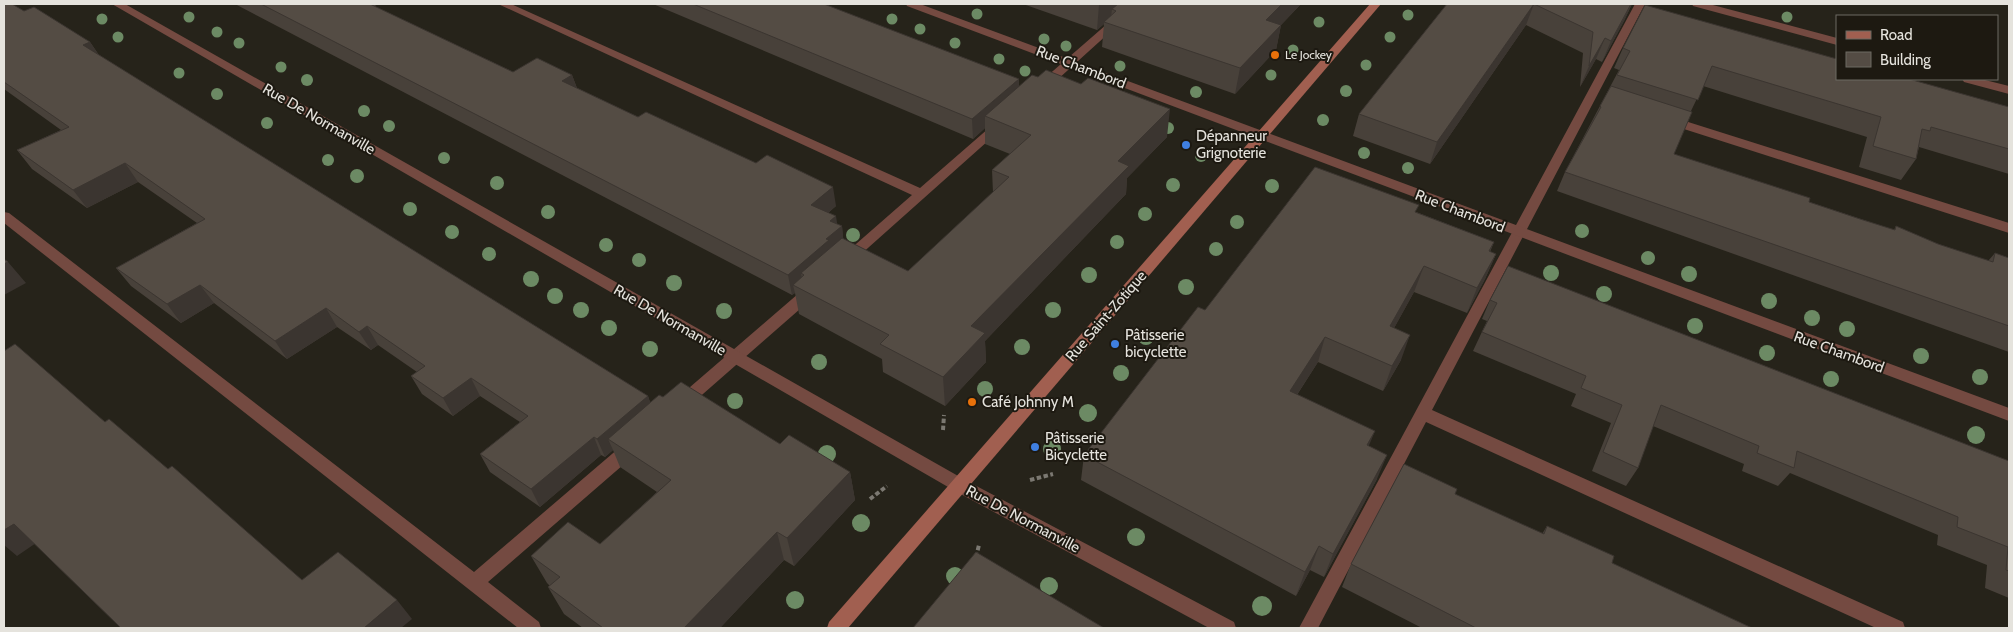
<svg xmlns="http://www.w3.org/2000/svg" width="2013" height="632" font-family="Cabin,sans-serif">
<rect width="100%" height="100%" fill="#26231a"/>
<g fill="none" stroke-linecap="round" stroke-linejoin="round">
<path stroke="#7b7871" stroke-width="4" stroke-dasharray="4.5 2.5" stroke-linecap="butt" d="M943,430L944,415
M1030,480L1053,474
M870,499L887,486
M976,557L979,545"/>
<path fill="#744a41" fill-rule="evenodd" d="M498,4H511L920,188L997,121H1005L1007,124L850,264L845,266L838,261L840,258L912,195Z
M1130,4H1141L1046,90H1038L1036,87L1038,84Z
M1635,4H1645L1432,410L1903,622L1905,628H1876L1426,422L1318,628H1299Z
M1666,115L2009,223V233L1662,122L1660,119L1662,116Z
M4,212L9,213L474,572L626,442L632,440L638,442L640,447L638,452L488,582L539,622L541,628H518L4,223Z
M811,286L818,291L816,295L687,408L681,410L675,408L673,404L675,400L806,287Z"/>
<path fill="#744a41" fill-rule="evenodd" d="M112,4H125L967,481L1234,622L1236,628H1209L955,491Z
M906,4H920L2009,408V421L907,6Z
M1692,4H1709L1837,38V45L1693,6Z
M1962,79H1981L2009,86V94L1964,82Z"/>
<path fill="#a15f50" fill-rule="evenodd" d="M1370,4H1381L848,628H827L829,622Z"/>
</g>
<g fill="#6c8a64">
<circle cx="977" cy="14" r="5.5"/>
<circle cx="1408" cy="15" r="5.5"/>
<circle cx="189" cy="17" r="5.5"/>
<circle cx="1787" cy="17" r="5.5"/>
<circle cx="102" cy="19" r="5.5"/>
<circle cx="892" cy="19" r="5.5"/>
<circle cx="1319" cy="22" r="5.5"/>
<circle cx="920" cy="29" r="5.5"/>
<circle cx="217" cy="32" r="5.5"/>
<circle cx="118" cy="37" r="5.5"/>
<circle cx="1390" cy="37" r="5.5"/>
<circle cx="1044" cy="39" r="5.5"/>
<circle cx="239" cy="43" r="5.5"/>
<circle cx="955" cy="43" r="5.5"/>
<circle cx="1066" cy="46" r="5.5"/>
<circle cx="1293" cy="50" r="5.5"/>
<circle cx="999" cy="59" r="5.5"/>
<circle cx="1366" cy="65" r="5.5"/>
<circle cx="1120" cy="66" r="5.5"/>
<circle cx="281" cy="67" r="5.5"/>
<circle cx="1025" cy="71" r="5.5"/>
<circle cx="179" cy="73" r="5.5"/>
<circle cx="1271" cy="75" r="5.5"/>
<circle cx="307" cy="80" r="6"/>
<circle cx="1346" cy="91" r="6"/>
<circle cx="1196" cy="92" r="6"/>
<circle cx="217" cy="94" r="6"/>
<circle cx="364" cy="111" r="6"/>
<circle cx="1323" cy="120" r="6"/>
<circle cx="267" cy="123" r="6"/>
<circle cx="389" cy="126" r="6"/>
<circle cx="1168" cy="128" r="6"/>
<circle cx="1364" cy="153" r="6"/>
<circle cx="1201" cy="156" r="6"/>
<circle cx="444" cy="158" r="6"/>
<circle cx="328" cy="160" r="6"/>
<circle cx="1408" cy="168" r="6"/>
<circle cx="357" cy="176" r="7"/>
<circle cx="497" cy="183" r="7"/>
<circle cx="1173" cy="185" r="7"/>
<circle cx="1272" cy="186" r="7"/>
<circle cx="410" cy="209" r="7"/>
<circle cx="548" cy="212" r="7"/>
<circle cx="1145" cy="214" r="7"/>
<circle cx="1237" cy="222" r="7"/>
<circle cx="1582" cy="231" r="7"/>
<circle cx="452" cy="232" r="7"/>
<circle cx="853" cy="235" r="7"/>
<circle cx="1117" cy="242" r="7"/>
<circle cx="606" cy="245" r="7"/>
<circle cx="1216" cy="249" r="7"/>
<circle cx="489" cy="254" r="7"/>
<circle cx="1648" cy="258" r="7"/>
<circle cx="639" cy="260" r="7"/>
<circle cx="1551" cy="273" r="8"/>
<circle cx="1689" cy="274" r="8"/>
<circle cx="1089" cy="275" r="8"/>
<circle cx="531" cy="279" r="8"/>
<circle cx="674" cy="283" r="8"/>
<circle cx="1186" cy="287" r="8"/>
<circle cx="1604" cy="294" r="8"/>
<circle cx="555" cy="296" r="8"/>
<circle cx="1769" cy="301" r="8"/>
<circle cx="581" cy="310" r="8"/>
<circle cx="1053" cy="310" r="8"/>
<circle cx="724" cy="311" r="8"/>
<circle cx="1812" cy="318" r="8"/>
<circle cx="1695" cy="326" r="8"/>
<circle cx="609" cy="328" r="8"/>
<circle cx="1847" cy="329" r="8"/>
<circle cx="1146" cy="337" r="8"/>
<circle cx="1022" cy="347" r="8"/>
<circle cx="650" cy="349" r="8"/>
<circle cx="1767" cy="353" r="8"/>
<circle cx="1921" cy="356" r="8"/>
<circle cx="819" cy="362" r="8"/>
<circle cx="1121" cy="373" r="8"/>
<circle cx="1980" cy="377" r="8"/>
<circle cx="1831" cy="379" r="8"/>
<circle cx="985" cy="389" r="8"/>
<circle cx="735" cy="401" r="8"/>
<circle cx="1088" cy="413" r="9"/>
<circle cx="1976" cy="435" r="9"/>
<circle cx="1052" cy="449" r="9"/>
<circle cx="827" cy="454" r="9"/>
<circle cx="861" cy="523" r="9"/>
<circle cx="1136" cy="537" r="9"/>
<circle cx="955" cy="576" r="9"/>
<circle cx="1049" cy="586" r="9"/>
<circle cx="795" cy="600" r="9"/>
<circle cx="1262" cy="606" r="10"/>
</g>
<path fill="#48413a" d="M4,4L24,11L90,42L99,55L648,396L650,402L663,397L850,472L855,500L794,566L784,560L720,628H583L564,614L548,587L550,586L547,583L531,556L600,544L657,492L620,467L613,450L605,457L601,455L540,507L490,472L480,454L520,422L480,396L453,416L422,394L411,376L417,372L378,345L371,350L337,327L287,359L214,303L181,323L131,286L116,268L197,223L138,182L87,208L32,169L17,150L61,130L4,89Z
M235,4H375L376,7L513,72L572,75L577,88L638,117L836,206L828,213L837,224L842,226L843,239L908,271L993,193L992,170L1010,154L985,144V128L973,139L653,4H824L1019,86L1167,137L1127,178L1126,194L985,341L986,362L945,406L883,372L882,359L799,314L795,293L792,295Z
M1023,4H1301L1281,25L1276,50L1235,94L1102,47L1104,24L1097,30Z
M1447,4H1632L1624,21L1602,62L1596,59L1580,87L1583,53L1526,25L1430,164L1353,136L1359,114Z
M1623,48L2009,107V174L1919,147L1916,159L1901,180L1859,167L1867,137L1703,86L1691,111L1674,154L1809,202L1894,230L1896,226L1938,244L1988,261L1995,253L2009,258V352L1557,191L1565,172L1619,70L1614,68Z
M1416,212L1494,242L1490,252L1496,254L1485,279L1467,313L1414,292L1394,328L1401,360L1383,391L1318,362L1297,395L1369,446L1377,479L1324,577L1310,570L1296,596L1081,480L1084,455Z
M1490,300L2009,461V598L1985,588L1987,565L1937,545L1938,535L1790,473L1778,486L1742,471L1744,464L1653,426L1638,468L1626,486L1592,471L1611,423L1571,406L1576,394L1473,351L1487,321L1482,319Z
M1455,494L1542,534L1547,526L1612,563L1752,628H1422L1342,587L1351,564Z"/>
<path fill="#3b3530" d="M1101,4H1127L1116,11L1112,9L1111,18L1104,22V24L1097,30L1099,5Z
M1282,4H1301L1281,25L1276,50L1235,94L1240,68L1266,20Z
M1534,4L1526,25L1430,164L1437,142Z
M1632,4L1624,21L1602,62L1611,41Z
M1605,38L1596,59L1580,87L1589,66Z
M90,42L102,60L83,45Z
M572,75L579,94L562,81Z
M1019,79V98L985,116V128L973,139L972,119Z
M1170,109L1167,137L1127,178L1126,194L985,341L986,362L945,406L943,377L971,326L1118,161Z
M125,163L138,182L87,208L73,190Z
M833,187L836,206L814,224L811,205Z
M836,216L838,229L842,226L844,246L804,275L801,273L803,285H793L795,293L792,295L788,275L826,239L830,221Z
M1496,254L1485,279L1467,313L1477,288Z
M8,262L26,283L4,295V264Z
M1424,266L1414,292L1381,352L1390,326Z
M200,285L214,303L181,323L167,304Z
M326,308L337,327L287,359L275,341Z
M367,326L378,345L371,350L359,332Z
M1410,335L1401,360L1383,391L1392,366Z
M1325,337L1318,362L1283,416L1290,391Z
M471,378L480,396L453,416L443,398Z
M648,396L654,414L608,439L613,450L605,457L597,439Z
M1375,431L1365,455L1367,445Z
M594,437L601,455L540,507L531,489Z
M1387,455L1377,479L1324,577L1333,554Z
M850,472L855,500L794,566L787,538Z
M14,524L36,543L17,556L4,545V530Z
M777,532L784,560L720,628H684Z
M1319,546L1310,570L1296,596L1305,572Z
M397,600L412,619L401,628H364Z"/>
<path fill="#544c44" stroke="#3b3530" d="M4,4H12L24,11L34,7L90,42L83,45L648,396L597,439L594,437L531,489L480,454L528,416L471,378L443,398L411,376L425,366L367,326L359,332L326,308L275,341L200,285L167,304L116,268L205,219L125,163L73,190L17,150L69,127L4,82Z
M261,4H370L513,72L537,58L572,75L562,81L638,117L646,112L756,163L767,155L833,187L811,205L836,216L830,221L842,226L826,239L829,240L788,275Z
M693,4H824L1019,79L972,119Z
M1118,4H1282L1266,20L1281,25L1240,68L1104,22L1116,11L1112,9Z
M1447,4H1631L1611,41L1605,38L1589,66L1593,32L1534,4L1437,142L1359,114Z
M1645,5L1837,59V79H1909L2009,107V149L1931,127L1930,131L1922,129L1916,159L1873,146L1881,117L1712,66L1698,100L1617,75L1630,51L1623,48Z
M1046,70L1081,84L1088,78L1170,109L1118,161L1129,166L971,326L985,333L943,377L880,344L889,335L793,285L804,275L801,273L842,238L908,271L1009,177L992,170L1031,135L985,116L1032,75L1038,77Z
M1611,86L1692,112L1674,154L1810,198L1809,202L1860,219L1895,230L1896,226L1938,244L1993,262L1995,253L2009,258V326L1565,172L1601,107L1600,106Z
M1315,167L1419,205L1415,212L1494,242L1489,251L1496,254L1477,288L1424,266L1390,326L1410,335L1392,366L1325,337L1290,391L1375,431L1367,445L1387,455L1333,554L1319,546L1305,572L1084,455L1198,307L1205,310Z
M4,259L8,262L4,264Z
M1508,266L2009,461V571L2006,570L2008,547L1957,527L1958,517L1797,451L1794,468L1757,453L1759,446L1661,405L1638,468L1603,452L1622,405L1581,388L1586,376L1482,332L1497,303L1490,300Z
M15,344L105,422L109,419L168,469L172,466L302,580L338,552L397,600L364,628H121L14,524L4,530V351Z
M681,382L780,444L789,435L850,472L787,538L777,532L684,628H603L548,587L560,577L531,556L568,522L600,544L671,480L608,439L659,395L663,397Z
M1404,464L1457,489L1455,494L1544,534L1547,526L1614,556L1612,563L1752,628H1476L1351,564Z
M976,552L1104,628H913Z"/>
<g fill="#e8710a" stroke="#1d1911" stroke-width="2">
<circle cx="1275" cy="55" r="5"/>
<circle cx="972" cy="402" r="5"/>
</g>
<g fill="#3f7fe0" stroke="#1d1911" stroke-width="2">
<circle cx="1186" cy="145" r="5"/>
<circle cx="1115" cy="344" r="5"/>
<circle cx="1035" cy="447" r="5"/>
</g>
<g text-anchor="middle" stroke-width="4" stroke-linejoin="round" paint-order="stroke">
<g font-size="12" fill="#e5e3dd" stroke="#1d1911" text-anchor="start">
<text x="1285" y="59">Le Jockey</text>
</g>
<g font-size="15" fill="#e5e3dd" stroke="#1d1911">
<text transform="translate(1081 67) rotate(21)" y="5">Rue Chambord</text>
<text transform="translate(319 119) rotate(30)" y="5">Rue De Normanville</text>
<text transform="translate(1460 211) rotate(21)" y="5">Rue Chambord</text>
<text transform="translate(1106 316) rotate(-49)" y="5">Rue Saint-Zotique</text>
<text transform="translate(670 320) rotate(30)" y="5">Rue De Normanville</text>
<text transform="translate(1839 352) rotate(20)" y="5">Rue Chambord</text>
<text transform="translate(1023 519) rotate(28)" y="5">Rue De Normanville</text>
</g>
<g font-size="15" fill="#e5e3dd" stroke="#1d1911" text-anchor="start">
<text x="1196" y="141">Dépanneur<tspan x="1196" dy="17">Grignoterie</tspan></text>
<text x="1125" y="340">Pâtisserie<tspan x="1125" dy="17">bicyclette</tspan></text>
<text x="982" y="407">Café Johnny M</text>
<text x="1045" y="443">Pâtisserie<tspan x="1045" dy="17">Bicyclette</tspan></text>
</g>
</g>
<rect width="2013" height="632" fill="none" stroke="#e5e3dd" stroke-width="10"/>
<rect x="1836" y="15" width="162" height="65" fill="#1d1911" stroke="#6d6a63"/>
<rect x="1846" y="31" width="25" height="8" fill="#a15f50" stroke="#6d6a63"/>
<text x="1880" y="40" font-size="15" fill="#e5e3dd">Road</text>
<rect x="1846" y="52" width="25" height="15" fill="#544c44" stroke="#6d6a63"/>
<text x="1880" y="65" font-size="15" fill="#e5e3dd">Building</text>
</svg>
